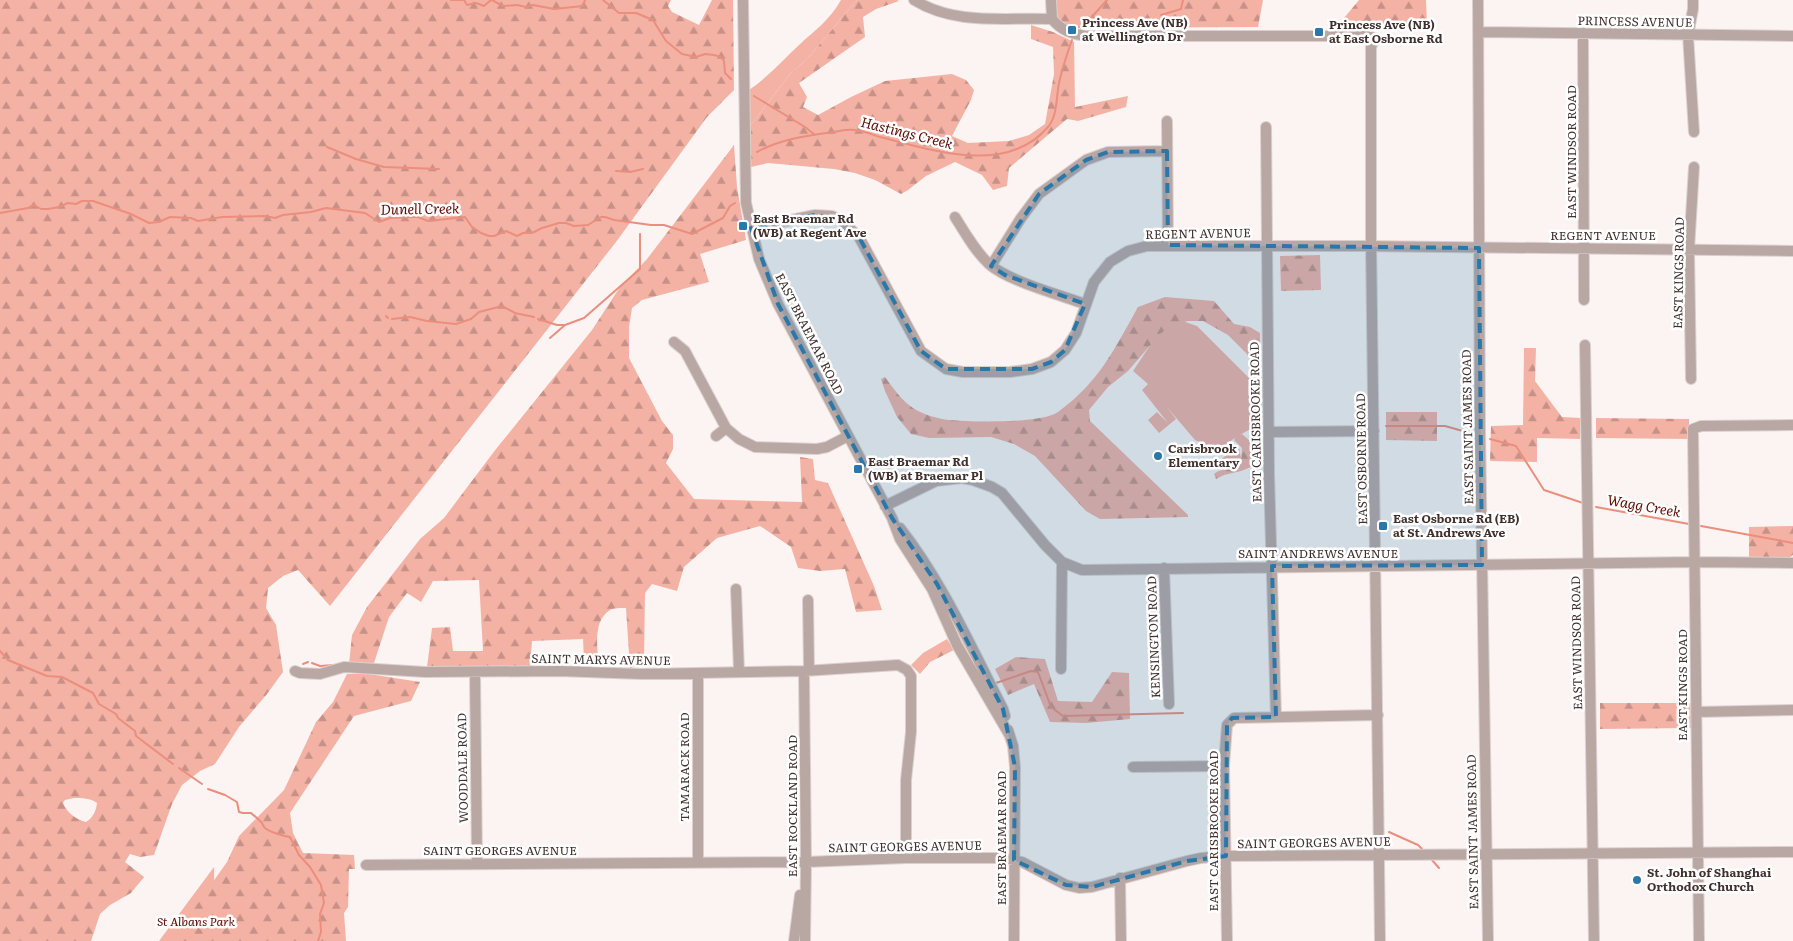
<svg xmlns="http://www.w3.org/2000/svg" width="1793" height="941" font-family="Literata,serif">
<defs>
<pattern id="forest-firs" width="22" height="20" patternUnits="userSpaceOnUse" patternTransform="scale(1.25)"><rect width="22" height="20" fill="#f4b2a5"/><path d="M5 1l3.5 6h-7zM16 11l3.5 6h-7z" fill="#c79187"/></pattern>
</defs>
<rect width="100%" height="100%" fill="#fcf4f2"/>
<path fill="#f4b2a5" d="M841,0H857L809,57L790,74L750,126L749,90C768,77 782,61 799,45C815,30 830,20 841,0Z
M1176,319L1197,326L1253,382L1256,426L1236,437L1223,447L1220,445L1216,447L1217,451L1202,453L1203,444L1195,440L1166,406L1176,419L1159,433L1148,420L1157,412L1168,423L1142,390L1148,384L1133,371L1157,335Z
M1239,447L1241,459L1240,466L1223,468L1221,459Z
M214,867L215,941H159Z"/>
<path fill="url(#forest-firs)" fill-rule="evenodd" d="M0,0H671L668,6L672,12L699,25L712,0H733L734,90L707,117L616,242L330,606L298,570L283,576L268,588L266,608L276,625L283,672L267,694L239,727L215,764L200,771L182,785L172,804L154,855L140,857L130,854L125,862L144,877L131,893L110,905L100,914L91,941H0ZM74,798C82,798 90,798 97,803C96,811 93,818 86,822C77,820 67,813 63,803L65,800Z
M857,0H897L899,1L876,9L863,17L865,37L799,83L807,97L803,107L818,115L851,97L885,81L952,74L966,80L974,90L971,100L952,136L968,143L1009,141L1029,135L1045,124L1054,74L1053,47L1031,39V25L1053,32L1074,42L1075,107L1128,96L1126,107L1078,121L1067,119L1009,168L1007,186L993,190L982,175L955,162L926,176L908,190L901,194L875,180L855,173L834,169L768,163L751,167L750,126L790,74L809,57Z
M1057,0H1263L1258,27L1072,28C1055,21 1057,18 1057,0Z
M1359,0H1426L1427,25L1339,24Z
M734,145L737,187L746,240L700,254L709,282L642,300L632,308L629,327V358L662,421L673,435V449L666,463L694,499L802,502L800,457L813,459L815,480L828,483L874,586L882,610L856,612L845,569L820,571L798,568L791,547L760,526L717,538L684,567L677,591L652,584L645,593L644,661L630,669L626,608C621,608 614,608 610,610C594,620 597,643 598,659L584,660L583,639L532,641L530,667H427L432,628L450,627L453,651H483L479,580L433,581L421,602L407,593L389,617L374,663L349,664L352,635L367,607L420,539L444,518L496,449L592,330L620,287L647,259Z
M1320,255L1321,290L1281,291L1280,256Z
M1165,297L1214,301L1234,324L1250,327L1260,333V368L1257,370L1247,354L1228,335L1203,321H1189L1173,324L1160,334L1128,371L1108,387L1089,410L1090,421L1188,515V517L1100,519L1086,511L1035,456L1014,444L991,437L929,438L911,434L897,417L885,391L881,379L885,377C893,388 902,401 913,408C922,414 938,419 949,420C971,422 1041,424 1058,412C1099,382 1114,350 1138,307Z
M1524,348H1536L1535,381L1562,417L1581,418L1580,439L1537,438V462L1490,461L1491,426L1523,425Z
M1386,412H1437V441L1386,440Z
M1596,418L1689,419V439L1596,438Z
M1242,434L1258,448V454L1251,467L1241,471L1224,475L1216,479L1214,474C1222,467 1233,471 1241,463L1242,448L1234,440L1236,436Z
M1793,526V555L1790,557H1749V527Z
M947,639L954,650L930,662L920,674L911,665L923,653Z
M1016,657L1045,659L1058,701L1092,702L1112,672L1129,673L1130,719L1086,723L1050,722L1034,684L1008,695L995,669Z
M347,674H369L420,682L411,701L354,716L290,813L293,833L303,853L354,855L355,869H349L348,907L344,913L346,941H171L227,862L239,836L284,790L316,722L333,702Z
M1600,703H1692V728L1600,729Z"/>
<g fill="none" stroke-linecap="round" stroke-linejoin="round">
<path stroke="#eb8e7d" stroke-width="2" d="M451,0H464L467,5L476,3L484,6L491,0
M492,0L503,6L517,5L526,7L533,5L554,9L583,6L585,0
M603,0L619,13H636L653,20L666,41L682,54L696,57L705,54L714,55L721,57L724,61L725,73L731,79
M1161,15L1181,9L1183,0
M1080,30L1107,0
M754,96L805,127L815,135
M327,147L356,159L384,167L439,169
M757,152C781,139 805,136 833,132C840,131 848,129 855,130C865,131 875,136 884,138C935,151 1007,175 1048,127C1058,115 1056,97 1059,83C1062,69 1067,54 1072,40
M616,171L630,172L643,169
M0,213L28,208L34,205L41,209H48L59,207L68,203L76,204L82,201H93L131,214L149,223L159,222L170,217L191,218L198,221L222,217L265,216L275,218L283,215L311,212L326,208L365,213L379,222L390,218L409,217H418L428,221L465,217L472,227L481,233L489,236H494L506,231L517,236L523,233L534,232L542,228L559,223H566L574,226L588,225L601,217H605L614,220L651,225H664L692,234L723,218L730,206L735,203
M386,316L388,318
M392,319L410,317L427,321L456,324L471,319L479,312L502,306L515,313L534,317
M538,319L557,325H564
M550,338L565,325L584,318L640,269V234
M1360,421L1371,426
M1386,426H1445L1477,435
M1490,439L1516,446L1544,490L1583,503
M1596,507L1689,524
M1701,526L1793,543
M0,651L8,660L47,676L62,677L93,693L99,704L116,714L118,718L135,731L136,736L173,764
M312,663L320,666L334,665
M303,664L308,662
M996,683L1031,671L1038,672L1051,707L1063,716L1183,713
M179,768L202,784
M208,789L225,795L237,802L239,812L243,813H251C254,816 258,818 260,821C262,822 263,825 264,827C268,832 284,836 290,837L299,855L310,867L321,885L324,903L320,914L321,932L318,941
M1389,832L1418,845L1422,849
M1432,860L1439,868"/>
<defs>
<path id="minor" d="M743,0L746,203L759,259L778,304L892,518L900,539L932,589L957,645L1010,736
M914,0C956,26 1005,17 1052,19C1061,30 1071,34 1086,36H1365L1375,38L1371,47V240L1380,941
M1051,0L1052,19
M1478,0L1480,431L1488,941
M1693,0V9L1688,35L1694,132
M1478,32L1793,36
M1583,33L1584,300
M1167,121L1168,245
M1266,127L1269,474L1276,717
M955,217C965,233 975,251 989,264C1008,281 1060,295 1085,304
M751,228L815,215L832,216L841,220L859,237L921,351L946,369L963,372H1010L1032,369L1051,362L1065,350L1076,333L1094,282L1110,262L1128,251L1147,246H1363L1793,251
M991,266L1021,218L1039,194L1086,160L1108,152L1167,151
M674,342L685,351L726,428L739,439L755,447L817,449L827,447L848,436
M1585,345L1594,941
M1691,379L1689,250L1694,167
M1269,432L1374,431
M716,436L726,428
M885,506L936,481L962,478L973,480L992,487L1002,493L1045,545L1062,562L1082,570L1695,562L1793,563
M900,528C942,581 972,649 1003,709L1005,716
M1164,568L1169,704
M736,589L739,672
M808,600L809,671
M1061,669L1062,562
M295,671L300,673L320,674L344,667L425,672L559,671L641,674L804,671L898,665L907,670L911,676V732L906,780V858
M804,671L806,862L805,941
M475,673L477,864
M1696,712L1793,710
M1008,730L1013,746L1015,767L1014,941
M1133,767L1224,766
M698,861V673
M366,865L806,862L906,858H1005L1022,862L1066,885L1079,888L1092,887L1187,861L1201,858L1226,856L1793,852
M1120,878L1121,941
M794,941L800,895
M1227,941L1224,766L1227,725L1234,718L1378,715
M1699,941L1693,429L1701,426L1793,425"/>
</defs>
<use href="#minor" stroke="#dad1cf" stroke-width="12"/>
<use href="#minor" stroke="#b9a7a4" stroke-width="10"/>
</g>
<path fill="#2a78aa" fill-opacity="0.2" stroke="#2a78aa" stroke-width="4" stroke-dasharray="10 6" stroke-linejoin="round" d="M1167,151L1168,245L1479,248L1482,565L1272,566L1276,717L1232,718L1227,725L1226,856L1187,861L1092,887L1066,885L1014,860L1015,767L1003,709L937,584L892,518L778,304L751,228L815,215L841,220L859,237L921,351L946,369H1032L1051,362L1065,350L1085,304L1005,275L991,266L1039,194L1086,160L1108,152Z"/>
<g fill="#2a78aa" stroke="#fff" stroke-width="2">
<rect x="1067" y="25" width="10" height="10" rx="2.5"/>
<rect x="1314" y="27" width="10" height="10" rx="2.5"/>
<rect x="738" y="221" width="10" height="10" rx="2.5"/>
<circle cx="1158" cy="456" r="5"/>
<rect x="853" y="464" width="10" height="10" rx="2.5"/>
<rect x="1378" y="521" width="10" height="10" rx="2.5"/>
<circle cx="1637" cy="880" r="5"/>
</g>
<g text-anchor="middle" stroke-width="5" stroke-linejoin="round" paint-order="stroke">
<g font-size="12" fill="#41312e" stroke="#fff">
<text transform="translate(1635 22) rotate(1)" y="4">PRINCESS AVENUE</text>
<text transform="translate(1572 152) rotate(-90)" y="4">EAST WINDSOR ROAD</text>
<text transform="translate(1198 234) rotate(-1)" y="4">REGENT AVENUE</text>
<text x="1603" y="240">REGENT AVENUE</text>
<text transform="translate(1679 273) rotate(-89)" y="4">EAST KINGS ROAD</text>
<text transform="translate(809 334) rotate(63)" y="4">EAST BRAEMAR ROAD</text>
<text transform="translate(1256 422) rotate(-91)" y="4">EAST CARISBROOKE ROAD</text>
<text transform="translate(1468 427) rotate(-91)" y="4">EAST SAINT JAMES ROAD</text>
<text transform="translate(1362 459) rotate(-91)" y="4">EAST OSBORNE ROAD</text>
<text x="1318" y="558">SAINT ANDREWS AVENUE</text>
<text transform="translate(1154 637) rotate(-92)" y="4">KENSINGTON ROAD</text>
<text transform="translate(1577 643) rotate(-91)" y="4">EAST WINDSOR ROAD</text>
<text transform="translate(601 660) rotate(1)" y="4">SAINT MARYS AVENUE</text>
<text transform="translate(1683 685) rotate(-90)" y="4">EAST KINGS ROAD</text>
<text transform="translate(685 767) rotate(-90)" y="4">TAMARACK ROAD</text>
<text transform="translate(463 768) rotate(-91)" y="4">WOODDALE ROAD</text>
<text transform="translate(793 806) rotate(-90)" y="4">EAST ROCKLAND ROAD</text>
<text transform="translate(1214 831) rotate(-90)" y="4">EAST CARISBROOKE ROAD</text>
<text transform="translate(1473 832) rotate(-91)" y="4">EAST SAINT JAMES ROAD</text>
<text transform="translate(1002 838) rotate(-90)" y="4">EAST BRAEMAR ROAD</text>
<text transform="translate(1314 843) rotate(-1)" y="4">SAINT GEORGES AVENUE</text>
<text transform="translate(905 847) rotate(-1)" y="4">SAINT GEORGES AVENUE</text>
<text x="500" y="855">SAINT GEORGES AVENUE</text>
</g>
<g font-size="12" font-weight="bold" fill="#41312e" stroke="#fff" text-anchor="start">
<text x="1082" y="27">Princess Ave (NB)<tspan x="1082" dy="14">at Wellington Dr</tspan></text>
<text x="1329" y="29">Princess Ave (NB)<tspan x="1329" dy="14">at East Osborne Rd</tspan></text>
<text x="753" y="223">East Braemar Rd<tspan x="753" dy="14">(WB) at Regent Ave</tspan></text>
<text x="1168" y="453">Carisbrook<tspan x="1168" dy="14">Elementary</tspan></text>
<text x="868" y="466">East Braemar Rd<tspan x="868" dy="14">(WB) at Braemar Pl</tspan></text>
<text x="1393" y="523">East Osborne Rd (EB)<tspan x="1393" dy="14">at St. Andrews Ave</tspan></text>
<text x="1647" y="877">St. John of Shanghai<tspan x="1647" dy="14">Orthodox Church</tspan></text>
</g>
<g font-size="12" font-style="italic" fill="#5e0a02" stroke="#fff">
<text x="196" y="926">St Albans Park</text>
</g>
<g font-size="14" font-style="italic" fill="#5f0b02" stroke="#fff">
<text transform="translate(907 133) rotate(14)" y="5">Hastings Creek</text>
<text transform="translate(420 209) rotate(-1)" y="5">Dunell Creek</text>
<text transform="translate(1644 506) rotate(10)" y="5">Wagg Creek</text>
</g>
</g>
</svg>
